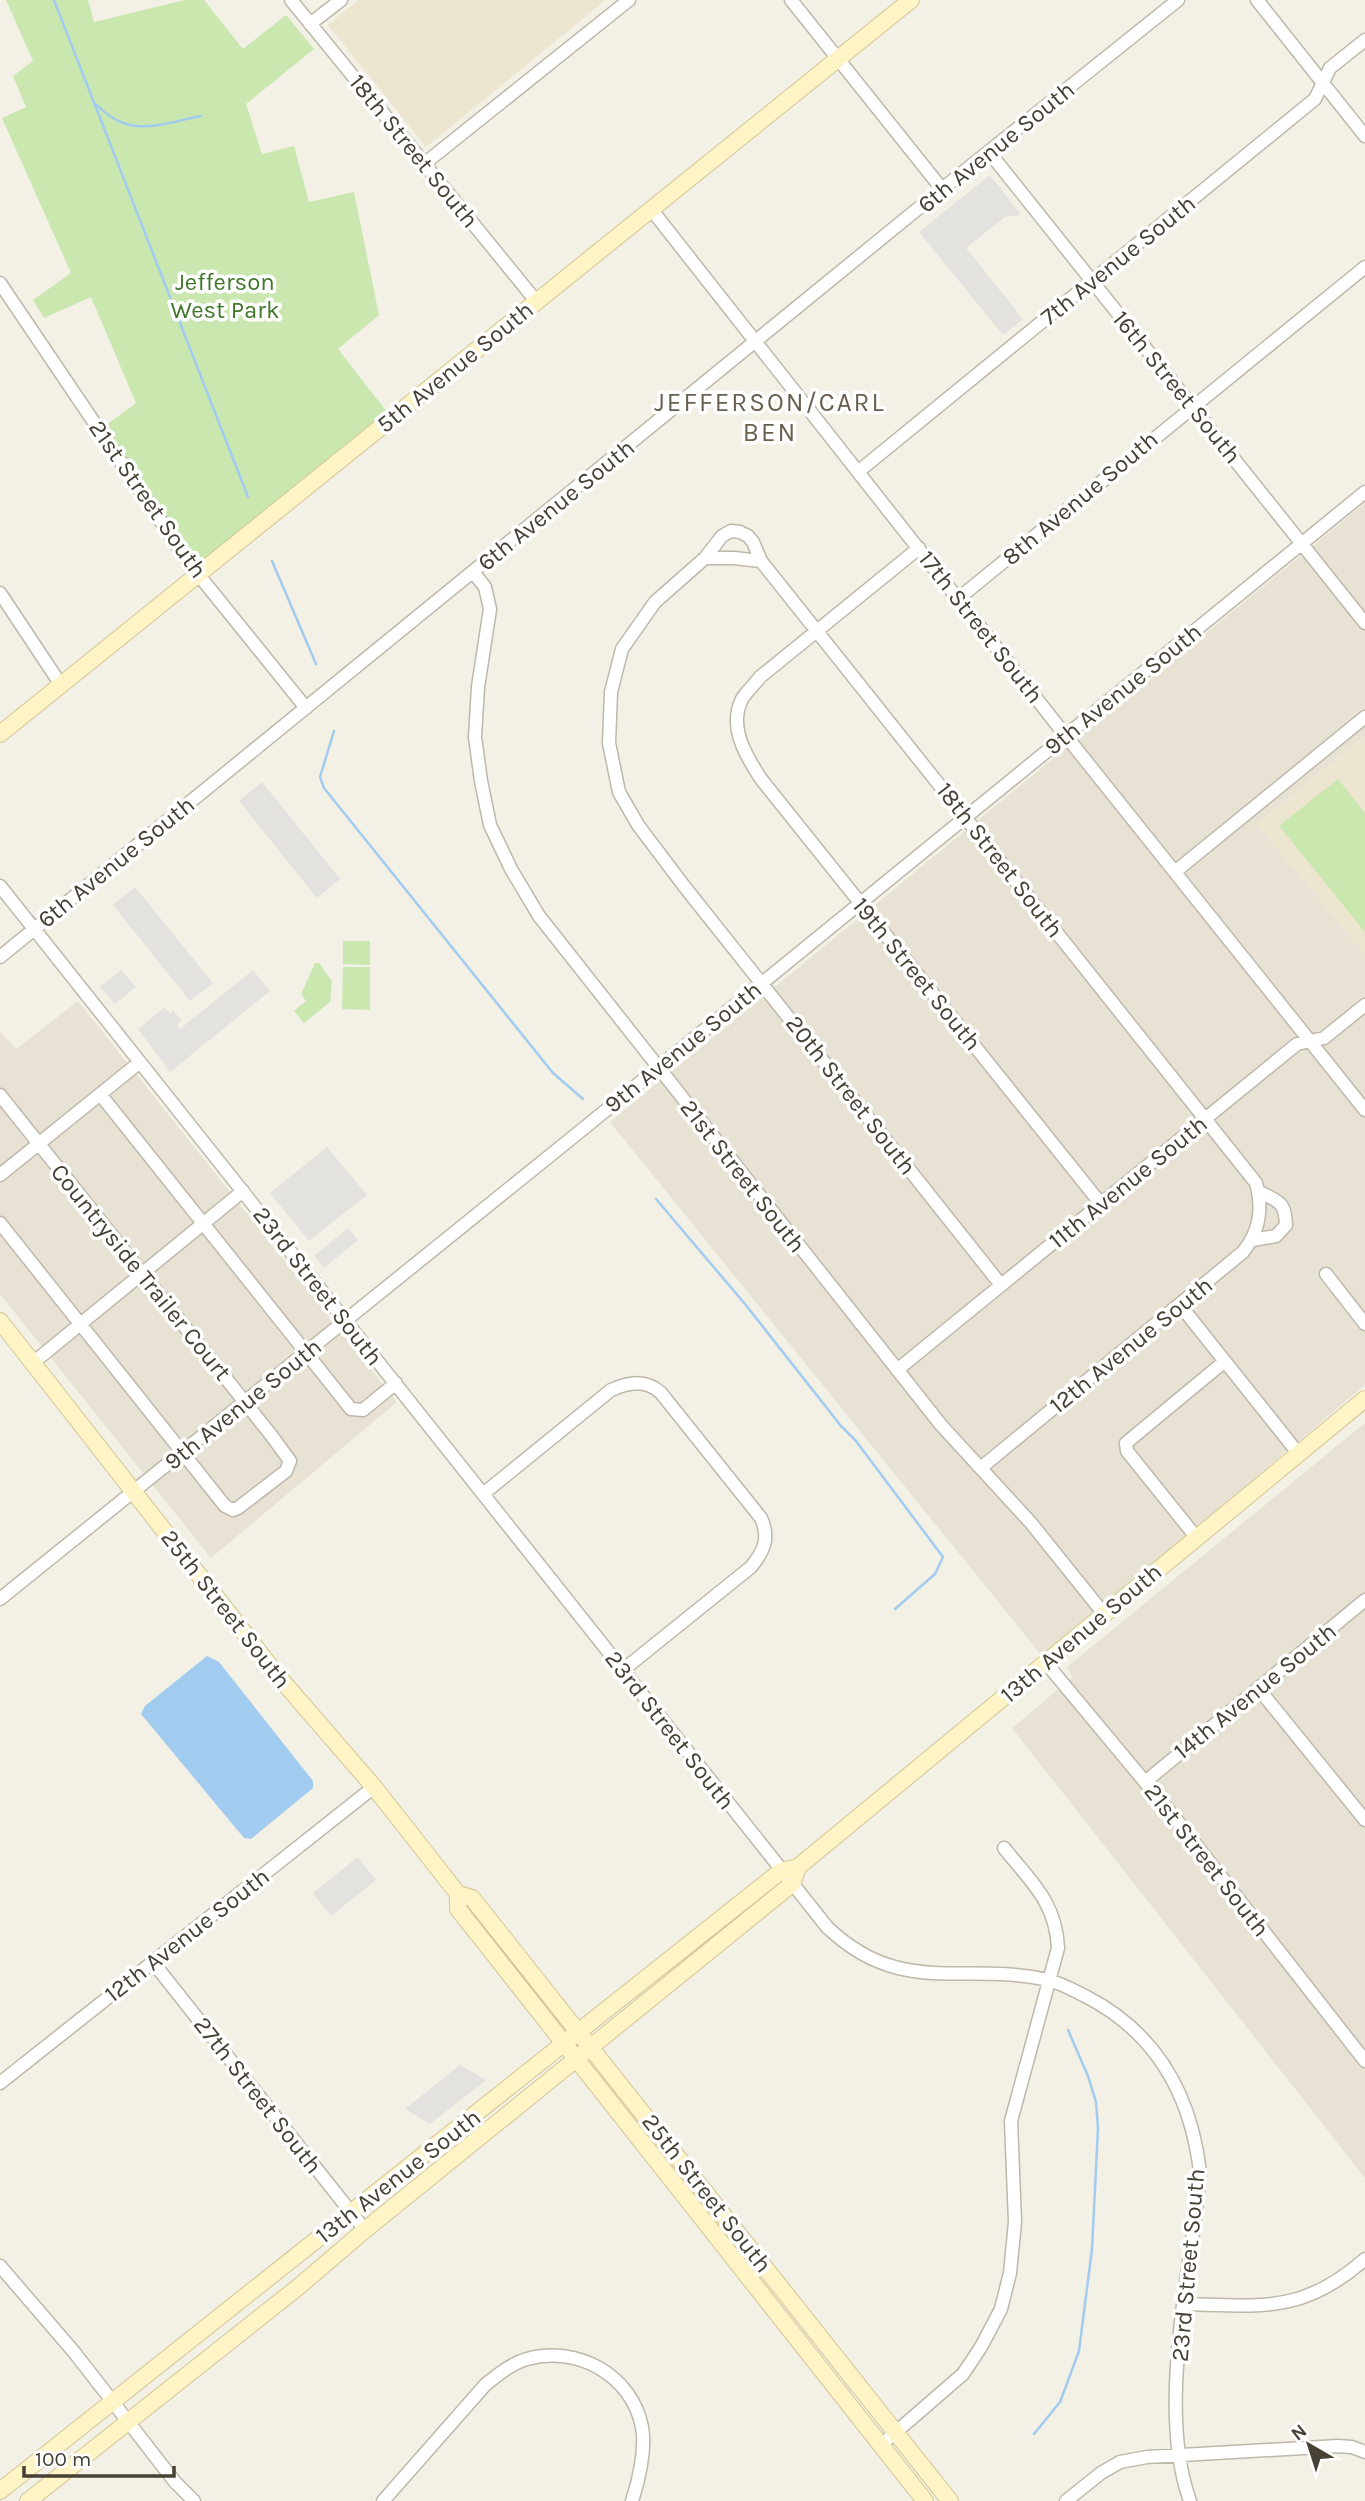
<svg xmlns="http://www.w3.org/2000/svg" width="1365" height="2501" font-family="Karla,sans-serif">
<rect width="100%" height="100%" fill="#f3f0e6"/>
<path fill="#e7e2d4" d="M1365,503V736L1257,824L1365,954V1385L1042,1656L610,1122Z
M78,1001L397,1402L211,1558L0,1294V1031L16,1049Z
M1365,1423V2178L1012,1728L1073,1677L1067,1667Z"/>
<path fill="#ece6d0" d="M358,0H606L426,147L328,25Z
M1365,736V954L1257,824Z"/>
<path fill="#cae7af" d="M6,0H88L94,22L185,0H204L243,49L286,15L314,49L246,104L262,154L294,146L309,202L354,192L379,315L338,349L387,412L198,565L105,426L136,403L91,297L44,318L33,300L71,273L2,118L26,107L13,76L33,61Z
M1338,779L1365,813V932L1279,826Z
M343,941H370V965L343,964Z
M315,963H319L332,981L330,1002L304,1023L294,1011L306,1001L301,994Z
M343,967H370V1010L342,1009Z"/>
<path fill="#e4e2de" d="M990,175L1021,215L1005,217L966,248L1023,319L1003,335L919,232Z
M262,782L340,879L317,898L239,801Z
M135,887L213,983L190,1001L113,905Z
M121,970L136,987L115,1004L100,987Z
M253,970L270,991L170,1072L138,1029L165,1007L170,1013L173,1010L182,1021L177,1025L180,1029Z
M327,1147L367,1195L309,1241L270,1193Z
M348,1228L358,1240L324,1268L314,1256Z
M358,1857L376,1880L331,1916L313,1893Z
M460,2065L486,2080L430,2124L405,2109Z"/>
<path fill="#a2cbf0" d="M207,1656L219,1662L313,1781V1788L251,1839L244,1838L141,1714L145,1706Z"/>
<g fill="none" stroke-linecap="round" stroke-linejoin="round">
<path stroke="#a2cbf0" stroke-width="2.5" d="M54,0L248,497
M97,105C129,139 160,124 201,116
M272,561L316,664
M334,731L320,777L324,788L553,1073L583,1099
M656,1199L745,1304L841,1426L856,1441L943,1557L935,1574L895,1609
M1034,2434L1060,2402L1079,2351L1092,2249L1098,2128L1096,2102L1088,2076L1068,2030"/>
<defs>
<path id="street" d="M291,0L536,301
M791,0L942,189
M1257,0L1365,136
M310,24L341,0
M989,152L1365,623
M424,164L629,0
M651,209L1058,726L1365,1110
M0,283L189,563L306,708
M859,471L1315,99L1330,68L1365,40
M919,548L760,677C755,684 746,692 742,699C728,727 746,756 761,779L1101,1204
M705,558H734L761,561L1256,1183C1263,1209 1260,1231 1243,1252L982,1467
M761,561L753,542L748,536L740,532L731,531L722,536L705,558L655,602L622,649L611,692L609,743L619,792L638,825L684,886L1001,1285
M473,572L485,587L490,609L478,687L475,737L481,781L490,825L511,869L539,916L941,1425L1031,1523L1104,1614
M0,593L61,685
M959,598L1365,267
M1176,871L1365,717
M0,886L827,1927C901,1998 964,1961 1048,1980C1061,1983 1075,1991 1087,1997C1156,2033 1191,2095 1200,2172C1192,2272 1156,2406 1190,2501
M0,957L942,189L1178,0
M100,1094L351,1409L363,1410L396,1383
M0,1095L271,1435L290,1461L286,1471L238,1508L233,1510L225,1506L0,1223
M0,1175L140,1062
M1253,1240L1276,1236L1286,1225C1285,1200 1278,1202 1258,1191
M1326,1274L1365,1324
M1180,1305L1298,1453
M34,1362L243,1191
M897,1370L1297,1044L1324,1038L1365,1005
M483,1494L611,1390C629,1382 646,1379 661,1393L761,1518C770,1538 764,1551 751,1567L623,1670
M1196,1537L1127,1451L1126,1443L1225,1361
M0,1599L578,1133L1365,492
M1046,1663L1175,1818L1365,2061
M1258,1688L1365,1820
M1145,1782L1365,1600
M152,1961L365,2230
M0,2083L374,1787
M0,2266L74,2352L175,2482L194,2501
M1184,2304C1261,2306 1303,2314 1365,2259
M881,2445L963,2374L981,2347L1001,2309L1010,2273L1015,2222L1011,2121L1058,1948C1056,1902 1031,1882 1004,1848
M383,2501L486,2384C498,2375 512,2363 527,2359C577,2345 632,2375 642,2427C646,2449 639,2480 632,2501
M1066,2501L1101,2473L1120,2462L1147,2457L1338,2446L1352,2447L1365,2452"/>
<path id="secondary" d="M0,734L911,0
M0,1321L278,1676L374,1787L458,1894L472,1898L950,2501
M458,1894V1909L925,2501
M0,2491L781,1871L798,1867L1365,1399
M28,2501L297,2288L365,2230L792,1884L798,1867"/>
</defs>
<use href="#street" stroke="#beb8a9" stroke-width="15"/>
<use href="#secondary" stroke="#d3c696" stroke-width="18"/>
<use href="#street" stroke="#fff" stroke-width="12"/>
<use href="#secondary" stroke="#fef4c5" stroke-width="16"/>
</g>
<g text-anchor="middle" stroke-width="7" stroke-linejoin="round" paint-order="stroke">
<g font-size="24" fill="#464035" stroke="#fff">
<text transform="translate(996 147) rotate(-39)" y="8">6th Avenue South</text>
<text transform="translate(414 151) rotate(51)" y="8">18th Street South</text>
<text transform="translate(1118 260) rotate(-39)" y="8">7th Avenue South</text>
<text transform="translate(455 367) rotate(-39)" y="8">5th Avenue South</text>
<text transform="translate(1177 387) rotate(51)" y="8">16th Street South</text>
<text transform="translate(1080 498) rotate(-40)" y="8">8th Avenue South</text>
<text transform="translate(148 499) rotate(55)" y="8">21st Street South</text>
<text transform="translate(556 505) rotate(-39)" y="8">6th Avenue South</text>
<text transform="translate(981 627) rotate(52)" y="8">17th Street South</text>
<text transform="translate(1123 689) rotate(-39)" y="8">9th Avenue South</text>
<text transform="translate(1000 860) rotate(52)" y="8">18th Street South</text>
<text transform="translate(116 862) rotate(-39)" y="8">6th Avenue South</text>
<text transform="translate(917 974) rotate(51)" y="8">19th Street South</text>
<text transform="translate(683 1047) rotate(-39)" y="8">9th Avenue South</text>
<text transform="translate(851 1095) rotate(52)" y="8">20th Street South</text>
<text transform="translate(743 1176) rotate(52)" y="8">21st Street South</text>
<text transform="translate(1128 1182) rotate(-39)" y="8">11th Avenue South</text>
<text transform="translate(141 1272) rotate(51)" y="8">Countryside Trailer Court</text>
<text transform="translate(318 1286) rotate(52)" y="8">23rd Street South</text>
<text transform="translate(1131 1345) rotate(-39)" y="8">12th Avenue South</text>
<text transform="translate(243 1404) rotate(-39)" y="8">9th Avenue South</text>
<text transform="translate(226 1609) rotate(52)" y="8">25th Street South</text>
<text transform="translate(1081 1633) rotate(-40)" y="8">13th Avenue South</text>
<text transform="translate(1255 1691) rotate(-39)" y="8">14th Avenue South</text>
<text transform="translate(670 1730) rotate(52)" y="8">23rd Street South</text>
<text transform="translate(1207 1860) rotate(52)" y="8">21st Street South</text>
<text transform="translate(187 1935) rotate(-38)" y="8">12th Avenue South</text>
<text transform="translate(258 2095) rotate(52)" y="8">27th Street South</text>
<text transform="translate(398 2176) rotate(-38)" y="8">13th Avenue South</text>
<text transform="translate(707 2193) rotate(52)" y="8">25th Street South</text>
<text transform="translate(1188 2265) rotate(-85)" y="8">23rd Street South</text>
</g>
<g font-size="24" fill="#417729" stroke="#fff">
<text x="225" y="290">Jefferson<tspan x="225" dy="28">West Park</tspan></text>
</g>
<g font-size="26" letter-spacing="2" fill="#695f4d" stroke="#fff">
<text x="770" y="411">JEFFERSON/CARL<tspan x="770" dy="30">BEN</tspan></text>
</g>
</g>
<g transform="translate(1309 2445) rotate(321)" stroke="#ffffff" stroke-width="5" paint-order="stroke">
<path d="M0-5L12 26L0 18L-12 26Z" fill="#464035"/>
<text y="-10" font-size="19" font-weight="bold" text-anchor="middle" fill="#464035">N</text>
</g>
<path d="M24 2466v10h150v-10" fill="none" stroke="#464035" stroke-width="3.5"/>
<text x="35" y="2466" font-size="21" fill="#464035" stroke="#ffffff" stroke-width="5" paint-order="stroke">100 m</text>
</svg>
